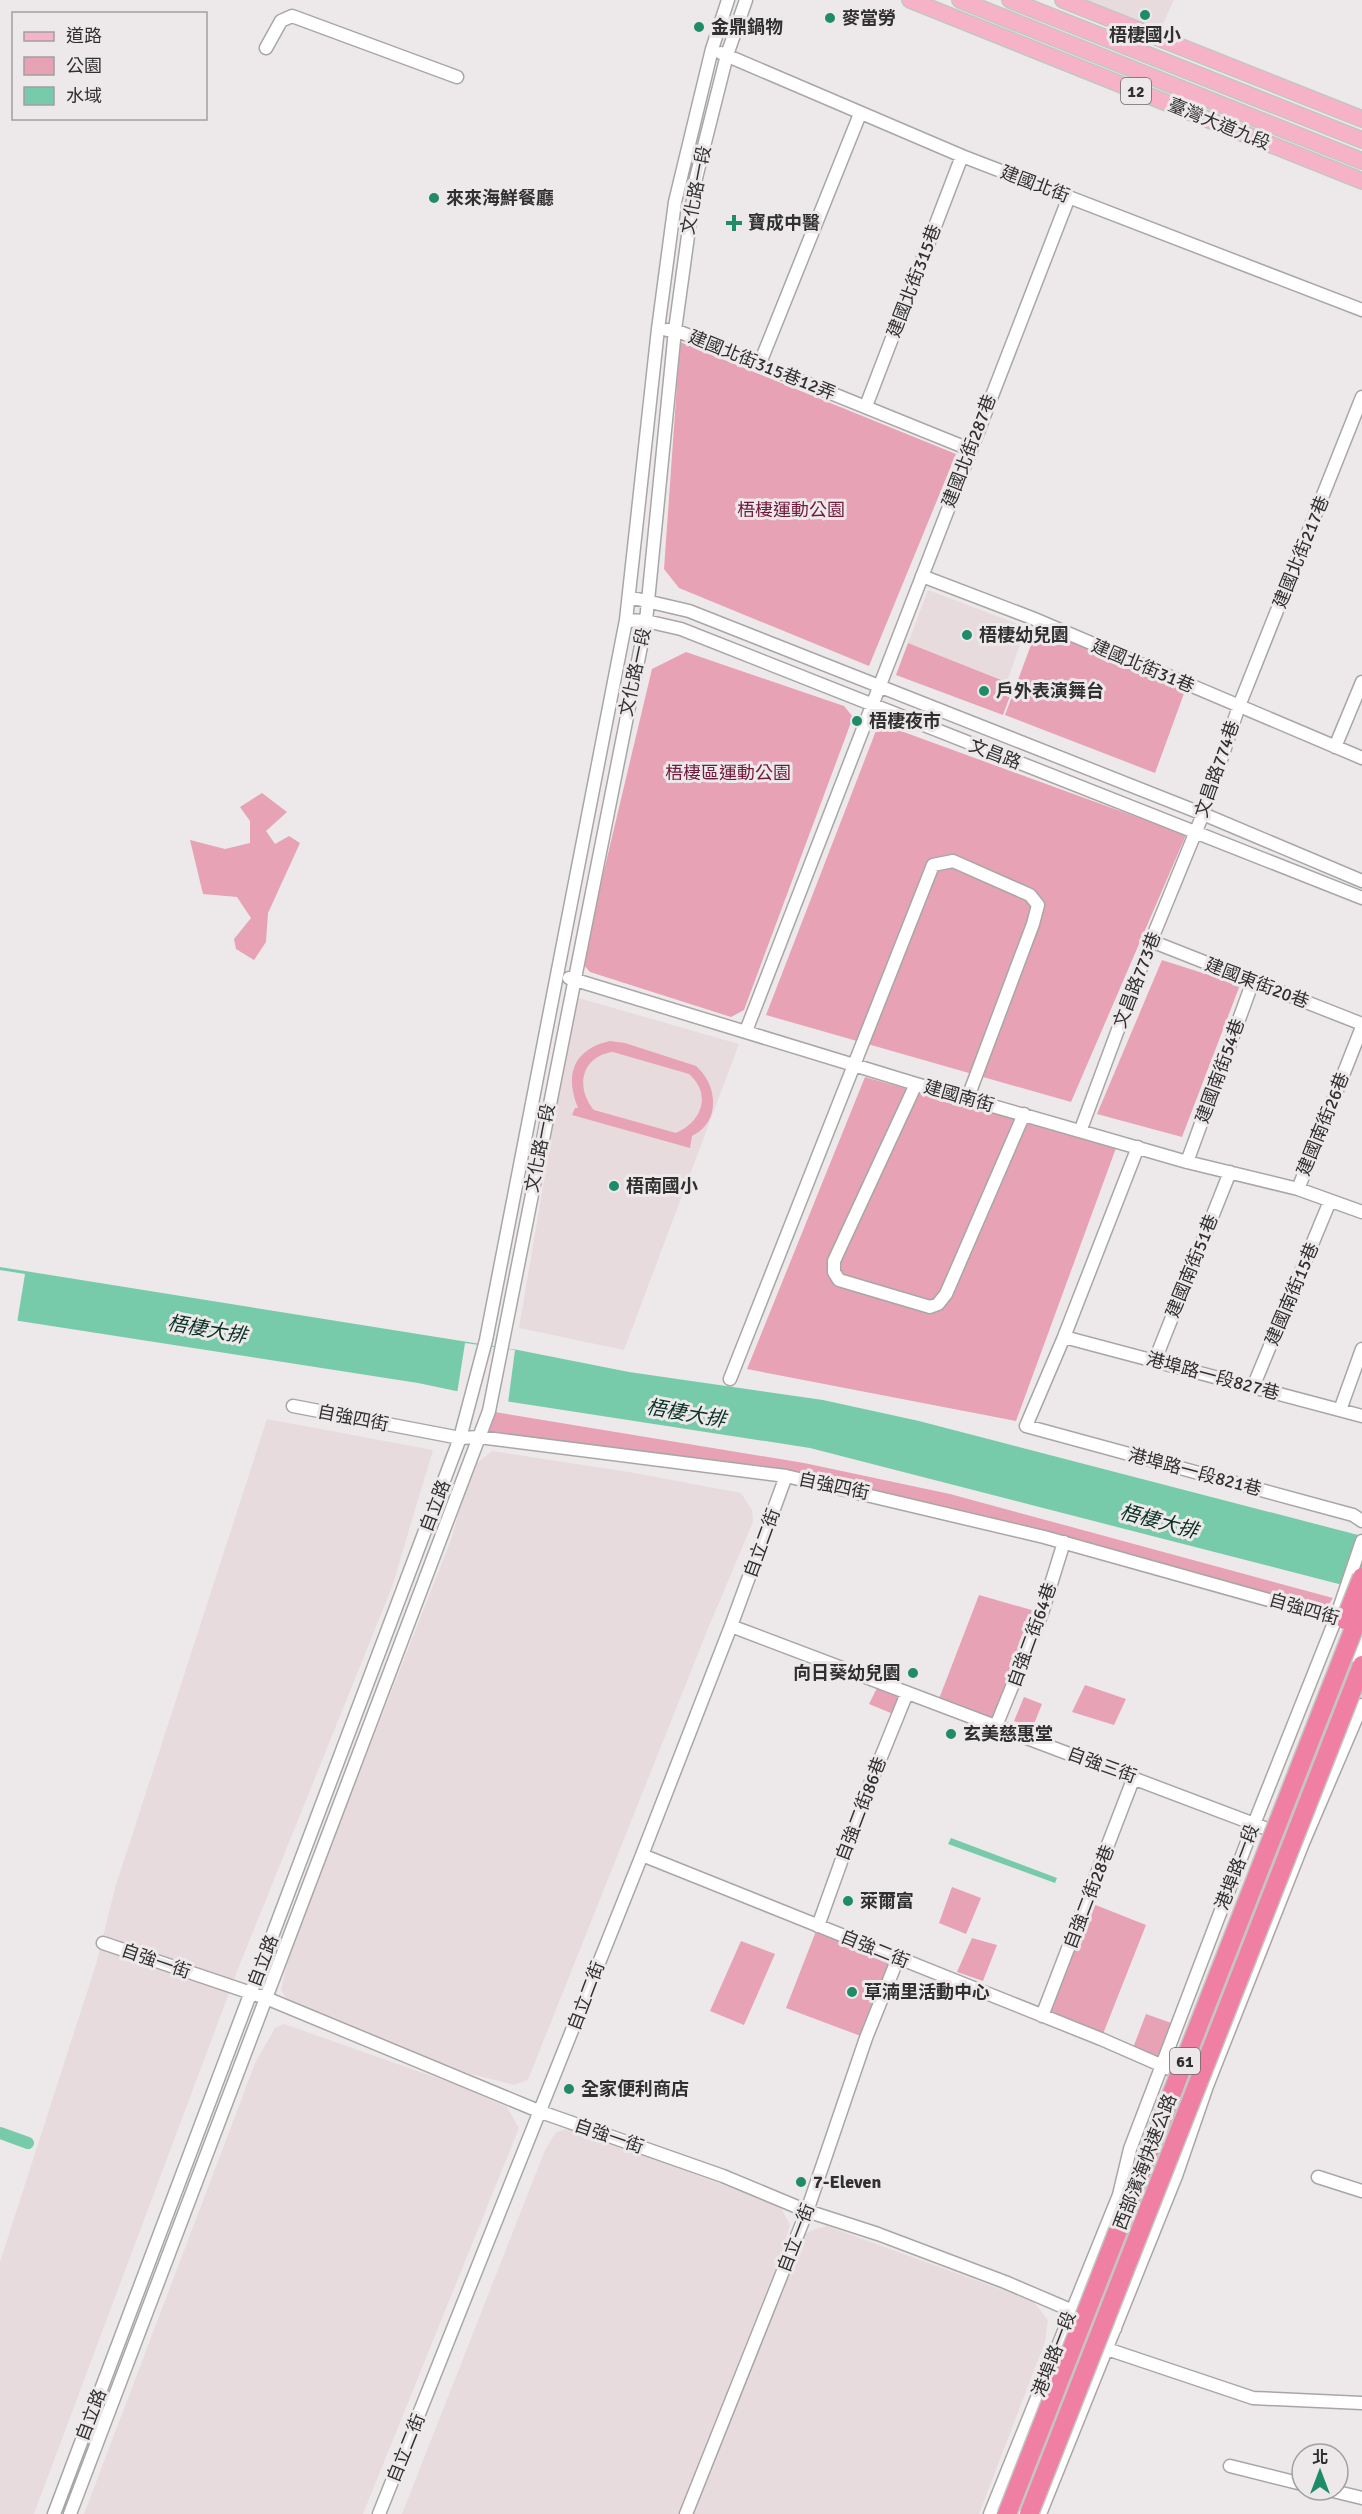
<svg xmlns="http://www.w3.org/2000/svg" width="1362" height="2514" font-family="Signika,'Noto Sans TC',sans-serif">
<rect width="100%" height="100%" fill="#ede9ea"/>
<path fill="#e8dbde" d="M1086,0H1174L1160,30Z
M928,590L1026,627L1007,682L908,643Z
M575,997L739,1044L624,1350L519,1328Z
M267,1419L433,1450L392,1587L238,1969L34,2514H0V2262L97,1961L115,1888Z
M492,1451L629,1472L741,1493L752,1510L753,1522L707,1631L528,2080L514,2085L471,2074L292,2006L281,1990L290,1950L452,1537L471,1468Z
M284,2024L463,2087L507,2107L519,2128L363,2514H84L256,2061L275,2028Z
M570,2128L780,2206L790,2225L781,2255L678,2514H402L545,2150L556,2132Z
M827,2226L1033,2301L1048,2320L1045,2342L979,2514H692L798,2239L812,2230Z"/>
<path fill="#e7a2b5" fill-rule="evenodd" d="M680,342L956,454L869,666L679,588L664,569Z
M1038,626L1186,688L1155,773L1005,715Z
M908,643L1014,685L1003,715L896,675Z
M686,652L844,706L853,717L744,1010L731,1017L590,972L582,963L652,669Z
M879,723L1186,835L1071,1102L766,1015Z
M262,793L287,812L266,831L275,844L289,836L300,843L268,913L266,942L254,960L236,949L234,939L251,918L237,897L203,894L190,840L225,849L250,843V821L240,807Z
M1162,960L1240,985L1182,1137L1097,1114Z
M610,1041L625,1043L696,1066C718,1085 721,1122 692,1136L690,1148L572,1115L575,1108H578C564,1074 574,1049 610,1041ZM613,1052L689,1074C712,1094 702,1122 676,1133L594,1110C575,1088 581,1056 613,1052Z
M865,1077L1116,1148L1016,1421L747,1369Z
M489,1411L804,1463L950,1494L1333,1598L1322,1614L803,1480L490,1435Z
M979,1595L1042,1613L996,1726L937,1704Z
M880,1682L907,1693L898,1716L869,1704Z
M1085,1685L1126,1699L1114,1725L1072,1712Z
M1024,1697L1042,1704L1032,1729L1014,1721Z
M952,1887L981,1898L966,1934L939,1923Z
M1088,1902L1146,1925L1101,2039L1042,2016Z
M818,1926L898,1958L866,2038L786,2008Z
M972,1938L997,1945L983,1981L957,1972Z
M741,1941L775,1954L744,2025L710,2011Z
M1146,2014L1177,2025L1161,2065L1131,2053Z"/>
<path fill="#77cbaa" d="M0,1267L518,1350L629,1372L823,1400L919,1421L1362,1536V1590L810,1448L499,1400L418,1383L0,1318Z
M951,1838L1057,1878L1055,1883L948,1844Z"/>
<path fill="#ede9ea" d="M0,1270L25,1274L17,1323L0,1321Z
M465,1343L515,1350L508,1403L457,1394Z"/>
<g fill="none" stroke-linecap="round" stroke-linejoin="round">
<path stroke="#77cbaa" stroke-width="12" d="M0,2133L28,2143"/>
<defs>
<path id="minor" d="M266,48L281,21L292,16L457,77
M721,53L962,156L1362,310
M667,330H675L969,449
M760,363L860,114
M866,406L962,156
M922,576L1032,618L1362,758
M629,597L689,611L1203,814L1362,881
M626,620L646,621L681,629L1362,898
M1335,747L1362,682
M1151,941L1362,1024
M569,978L916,1084L1187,1162L1298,1189L1362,1212
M746,1031L1069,197
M916,1084L834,1261V1272L839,1280L930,1307L938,1304L946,1294L1024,1114
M1081,1129L1151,941L1203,814L1239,706L1362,397
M1138,1147L1064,1337L1026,1426L1353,1515L1362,1521
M1187,1162L1253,981
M1298,1189L1362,1027
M1064,1337L1362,1416
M1155,1360L1230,1172
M730,1379L933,865L953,861L1030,895L1038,905L1033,924L968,1097
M1253,1387L1330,1201
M293,1406L460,1438L479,1437L786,1476L1044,1537L1351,1623
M1340,1410L1362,1349
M731,1626L1299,1841
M996,1726L1042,1613L1064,1542
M642,1855L1101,2039L1204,2084
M818,1926L860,1809L907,1693
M103,1943L266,1998L541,2112L723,2176L807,2211L878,2234L1005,2282L1115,2329
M1042,2016L1134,1777
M1165,2127L1175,2111L1362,1640
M1318,2177L1362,2191
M1107,2349L1253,2398L1362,2403
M1230,2466L1302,2484
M1329,2490L1362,2498
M54,2514L460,1438L486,1340L626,620L658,329L675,202L712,49L728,0
M70,2514L489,1411L646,621L675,330L696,178L727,55L746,0
M379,2514L642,1855L731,1626L786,1476
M686,2514L807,2211L866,2038L898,1958
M990,2514L1119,2195L1130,2149L1254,1824L1336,1618L1362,1541
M1040,2514L1176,2176L1207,2086L1303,1843L1362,1705"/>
<path id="major" d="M910,0L1362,181
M960,0L1362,161
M1010,0L1362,140
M1063,0L1362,119"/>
</defs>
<use href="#minor" stroke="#a9a6a6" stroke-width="15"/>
<use href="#major" stroke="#c5c5c5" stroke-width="18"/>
<use href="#minor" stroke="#fff" stroke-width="12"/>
<use href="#major" stroke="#f6b3c8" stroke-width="15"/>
<defs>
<path id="highway-bridge" d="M1345,1620L1362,1577
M1007,2514L1362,1608
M1029,2514L1362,1665"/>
</defs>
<use href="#highway-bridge" stroke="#c5c5c5" stroke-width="21" stroke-linecap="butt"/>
<use href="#highway-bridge" stroke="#f080a3" stroke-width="18"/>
</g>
<g fill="#1f8b69" stroke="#ede9ea" stroke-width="2">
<circle cx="1145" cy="15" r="6"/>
<circle cx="830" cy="18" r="6"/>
<circle cx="699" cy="27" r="6"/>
<circle cx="434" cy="198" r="6"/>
<path d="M731 214h6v6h6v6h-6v6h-6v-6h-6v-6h6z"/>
<circle cx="967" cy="635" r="6"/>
<circle cx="984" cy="691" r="6"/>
<circle cx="857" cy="721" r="6"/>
<circle cx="614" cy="1186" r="6"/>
<circle cx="913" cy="1673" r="6"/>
<circle cx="951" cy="1734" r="6"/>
<circle cx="848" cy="1901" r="6"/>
<circle cx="852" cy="1992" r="6"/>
<circle cx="569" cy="2089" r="6"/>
<circle cx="801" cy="2182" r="6"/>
</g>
<g text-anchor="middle" stroke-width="6" stroke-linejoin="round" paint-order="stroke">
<g fill="#ede9ea" stroke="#696868" stroke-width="1.5">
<rect x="1121" y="78" width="30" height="26" rx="4.5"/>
<rect x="1170" y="2048" width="30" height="26" rx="4.5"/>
</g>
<g font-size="16" font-weight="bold" fill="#313030">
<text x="1136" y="97">12</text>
<text x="1185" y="2067">61</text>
</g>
<g font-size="18" font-weight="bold" fill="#313030" stroke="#ede9ea" text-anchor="start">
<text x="842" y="24">麥當勞</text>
<text x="711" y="33">金鼎鍋物</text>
<text x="1145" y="41" text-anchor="middle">梧棲國小</text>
<text x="446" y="204">來來海鮮餐廳</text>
<text x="748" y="229">寶成中醫</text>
<text x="979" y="641">梧棲幼兒園</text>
<text x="996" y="697">戶外表演舞台</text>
<text x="869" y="727">梧棲夜市</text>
<text x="626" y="1192">梧南國小</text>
<text x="901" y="1679" text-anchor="end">向日葵幼兒園</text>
<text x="963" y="1740">玄美慈惠堂</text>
<text x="860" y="1907">萊爾富</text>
<text x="864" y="1998">草湳里活動中心</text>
<text x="581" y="2095">全家便利商店</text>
<text x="813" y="2188">7-Eleven</text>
</g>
<g font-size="18" fill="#313030" stroke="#ede9ea">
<text transform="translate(1219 124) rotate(22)" y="6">臺灣大道九段</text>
<text transform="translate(1035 184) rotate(21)" y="6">建國北街</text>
<text transform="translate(696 190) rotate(-79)" y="6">文化路一段</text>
<text transform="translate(914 281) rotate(-69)" y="6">建國北街315巷</text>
<text transform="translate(762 365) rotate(22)" y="6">建國北街315巷12弄</text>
<text transform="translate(969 451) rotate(-69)" y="6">建國北街287巷</text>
<text transform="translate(1301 552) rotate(-68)" y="6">建國北街217巷</text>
<text transform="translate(1143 666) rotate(23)" y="6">建國北街31巷</text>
<text transform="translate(635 672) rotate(-78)" y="6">文化路一段</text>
<text transform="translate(995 754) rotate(21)" y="6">文昌路</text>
<text transform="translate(1217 769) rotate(-71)" y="6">文昌路774巷</text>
<text transform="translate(1137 980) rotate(-69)" y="6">文昌路773巷</text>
<text transform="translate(1257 983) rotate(21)" y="6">建國東街20巷</text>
<text transform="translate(1220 1071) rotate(-70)" y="6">建國南街54巷</text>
<text transform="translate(959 1096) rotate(16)" y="6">建國南街</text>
<text transform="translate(1323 1124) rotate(-68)" y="6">建國南街26巷</text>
<text transform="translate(540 1148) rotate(-79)" y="6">文化路一段</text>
<text transform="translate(1192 1266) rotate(-68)" y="6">建國南街51巷</text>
<text transform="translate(1292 1294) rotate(-67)" y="6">建國南街15巷</text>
<text transform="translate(1213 1376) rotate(15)" y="6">港埠路一段827巷</text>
<text transform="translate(353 1418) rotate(11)" y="6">自強四街</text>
<text transform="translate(1195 1472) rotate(15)" y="6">港埠路一段821巷</text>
<text transform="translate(834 1486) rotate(12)" y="6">自強四街</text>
<text transform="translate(435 1506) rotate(-69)" y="6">自立路</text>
<text transform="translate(762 1543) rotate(-70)" y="6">自立二街</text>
<text transform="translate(1304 1609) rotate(16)" y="6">自強四街</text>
<text transform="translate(1032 1635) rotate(-70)" y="6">自強二街64巷</text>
<text transform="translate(1102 1765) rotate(20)" y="6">自強三街</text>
<text transform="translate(861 1809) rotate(-69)" y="6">自強二街86巷</text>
<text transform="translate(1237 1867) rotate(-69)" y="6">港埠路一段</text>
<text transform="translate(1089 1897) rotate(-69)" y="6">自強二街28巷</text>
<text transform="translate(875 1949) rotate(22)" y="6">自強二街</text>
<text transform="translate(156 1961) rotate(19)" y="6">自強一街</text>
<text transform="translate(263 1961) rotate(-69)" y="6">自立路</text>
<text transform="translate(586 1996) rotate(-69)" y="6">自立二街</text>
<text transform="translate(609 2136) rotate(19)" y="6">自強一街</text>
<text transform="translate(1145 2162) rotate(-69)" y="6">西部濱海快速公路</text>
<text transform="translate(796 2238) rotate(-69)" y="6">自立一街</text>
<text transform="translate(1054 2354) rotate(-69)" y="6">港埠路一段</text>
<text transform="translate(91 2415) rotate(-69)" y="6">自立路</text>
<text transform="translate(406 2448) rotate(-68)" y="6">自立二街</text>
</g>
<g font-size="18" fill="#72193c" stroke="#ede9ea">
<text x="791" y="516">梧棲運動公園</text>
<text x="728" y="779">梧棲區運動公園</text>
</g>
<g font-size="20" font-style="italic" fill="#0a3124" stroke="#ede9ea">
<text transform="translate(207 1329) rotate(10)" y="7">梧棲大排</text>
<text transform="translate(686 1413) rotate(10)" y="7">梧棲大排</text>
<text transform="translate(1159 1521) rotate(15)" y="7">梧棲大排</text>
</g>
</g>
<rect x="12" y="12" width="195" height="108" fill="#ede9ea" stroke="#a29fa0" stroke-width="1.5"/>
<rect x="24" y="32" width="30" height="9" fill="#f6b3c8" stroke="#a29fa0" stroke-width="1.5"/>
<text x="66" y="42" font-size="18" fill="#313030">道路</text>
<rect x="24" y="57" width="30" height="18" fill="#e7a2b5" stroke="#a29fa0" stroke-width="1.5"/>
<text x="66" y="72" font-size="18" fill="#313030">公園</text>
<rect x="24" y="87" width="30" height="18" fill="#77cbaa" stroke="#a29fa0" stroke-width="1.5"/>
<text x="66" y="102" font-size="18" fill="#313030">水域</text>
<g transform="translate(1320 2472)"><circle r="28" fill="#ede9ea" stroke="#a29fa0" stroke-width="1.5"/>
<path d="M0-4.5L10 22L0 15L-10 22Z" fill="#1f8b69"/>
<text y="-9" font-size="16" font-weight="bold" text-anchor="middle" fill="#313030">北</text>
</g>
</svg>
